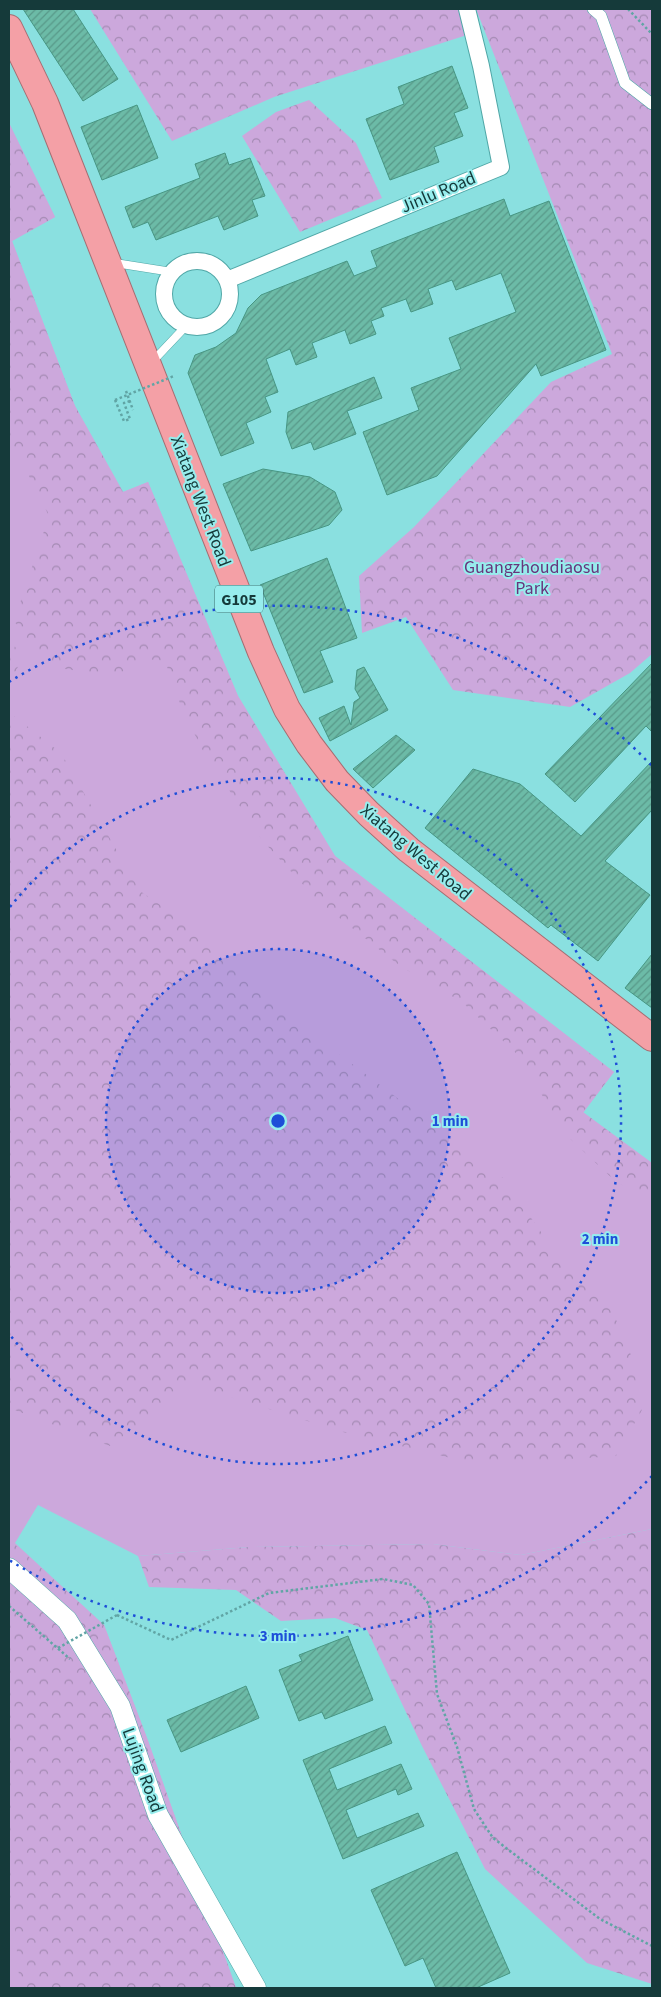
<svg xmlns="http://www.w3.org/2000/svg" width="661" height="1997" font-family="'Source Sans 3',sans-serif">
<defs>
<pattern id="forest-crowns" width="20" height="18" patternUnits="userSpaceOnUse" patternTransform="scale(1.25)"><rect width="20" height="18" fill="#cca8dc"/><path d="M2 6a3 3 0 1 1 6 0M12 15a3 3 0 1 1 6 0" fill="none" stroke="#a48ab3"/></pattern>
<pattern id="building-hatch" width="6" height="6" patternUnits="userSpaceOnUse" patternTransform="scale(1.25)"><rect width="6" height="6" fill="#6cbba7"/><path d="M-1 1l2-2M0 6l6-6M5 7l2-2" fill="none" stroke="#589989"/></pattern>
</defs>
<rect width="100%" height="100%" fill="#8ae0e0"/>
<path fill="#cca8dc" d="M9,123L55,217L12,241L75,406L123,492L148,482L238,696L335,856L614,1072L583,1113L652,1163V1529L521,1555L433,1544L249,1547L138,1556L38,1505L15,1543L104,1625L147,1738L236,1988H9Z"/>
<path fill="url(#forest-crowns)" d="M90,9H461L467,35L274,97L172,141Z
M476,9H652V654L630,673L570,707L453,690L406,617L362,633L359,576L414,527L551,382L612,354Z
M309,100L356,143L382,198L300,232L242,136L276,112Z
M9,123L55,217L12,241L75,406L123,492L148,482L238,696L335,856L614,1072L583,1112L652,1163V1205L613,1179L565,1134L519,1056L462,1002L400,966L318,901L262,840L202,749L182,709L165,661L145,659L115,676L65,669L39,657L14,621L49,516L9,436Z
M9,636L22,659L9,684Z
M9,712L61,753L140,891L211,939L278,1008L502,1177L563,1263L599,1288L628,1342L642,1410L616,1456L480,1465L343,1432L191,1385L110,1446L9,1408Z
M652,1529V1984L587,1963L485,1869L422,1746L367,1630L335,1618L281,1621L236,1590L149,1587L138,1556L249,1547L433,1544L521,1555Z
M9,1539L104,1625L147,1738L236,1988H20L13,1905L9,1894Z"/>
<path fill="url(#building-hatch)" stroke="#479683" d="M23,9H73L118,79L83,101Z
M452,66L468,108L454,113L463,136L434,147L439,162L390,180L366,119L404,104L398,87Z
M137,105L158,158L102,180L81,127Z
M225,153L229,165L250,158L265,196L252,200L258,216L224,230L218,216L156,240L148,222L133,228L125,207L200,178L195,164Z
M504,199L510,216L549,201L606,350L541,376L536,364L437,476L387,495L363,432L419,410L411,388L461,369L449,338L516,312L501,273L456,290L452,280L428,289L433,304L411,312L406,299L381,308L384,316L371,321L376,334L350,344L345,330L312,343L317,357L296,365L290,349L266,359L278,392L265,397L271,412L246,423L254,443L221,456L188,373L195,355L216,347L236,333L248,308L261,295L347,261L354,276L377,267L371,251Z
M374,377L382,398L347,411L356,434L314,450L311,442L292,449L286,432L288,412Z
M263,469L310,477L335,492L342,510L329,525L251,551L223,484Z
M327,558L357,638L320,651L333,682L304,693L260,585Z
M652,663V732L646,726L575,802L545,774Z
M364,667L388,710L330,741L319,718L344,706L351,725L354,702L360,698L355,689L357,670Z
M396,735L415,750L373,788L353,769Z
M652,761V810L605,861L650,895L598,961L551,925L548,928L425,828L473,769L520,784L581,836Z
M652,954V1008L625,988Z
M348,1636L373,1700L325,1719L322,1712L299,1721L279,1670L302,1661L299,1655Z
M246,1686L259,1718L181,1752L167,1720Z
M385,1726L392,1743L329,1769L337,1790L401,1764L412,1789L398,1795L396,1789L346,1810L357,1838L418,1813L424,1826L343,1859L303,1760Z
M457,1852L510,1973L476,1988H436L423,1958L405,1966L371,1890Z"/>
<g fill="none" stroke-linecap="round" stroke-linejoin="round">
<defs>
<path id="service" d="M115,263L172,272
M153,361L186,326"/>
<path id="pedestrian" d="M593,9L601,16L625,83L652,104"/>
<path id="minor" d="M164 294a33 33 0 1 1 66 0a33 33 0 1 1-66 0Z
M227,280L501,167L481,66L467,9"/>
<path id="tertiary" d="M9,1568L67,1620L120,1706L158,1815L256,1988"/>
<path id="trunk" d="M9,28L45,103L261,652L287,709L309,744L337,781L369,814L409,850L652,1038"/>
</defs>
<use href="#service" stroke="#50a7a7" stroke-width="9"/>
<use href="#pedestrian" stroke="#50a7a7" stroke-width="12"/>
<use href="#minor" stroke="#50a7a7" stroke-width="18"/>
<use href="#tertiary" stroke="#50a7a7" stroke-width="21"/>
<use href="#trunk" stroke="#a56d72" stroke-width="28"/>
<path stroke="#61a5a5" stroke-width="2.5" stroke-dasharray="2.5 2.5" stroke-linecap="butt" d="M628,9L652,34
M126,391L133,410
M115,400L124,421L130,419L124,403L130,401
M9,1606L70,1659
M117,1615L171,1640L269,1593L383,1579L413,1585L429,1604L437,1694L457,1747L474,1809L493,1838L600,1919L652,1946"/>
<use href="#service" stroke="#fff" stroke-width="8"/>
<use href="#pedestrian" stroke="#fff" stroke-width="11"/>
<use href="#minor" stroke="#fff" stroke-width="16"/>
<use href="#tertiary" stroke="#fff" stroke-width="20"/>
<use href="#trunk" stroke="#f4a0a6" stroke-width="26"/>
<path stroke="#61a5a5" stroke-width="2.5" stroke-dasharray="2.5 2.5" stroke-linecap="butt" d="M115,400L174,376
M58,1648L117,1615"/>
</g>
<circle cx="278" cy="1121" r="172" fill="#1d4ed8" fill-opacity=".12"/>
<g fill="none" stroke="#1d4ed8" stroke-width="2.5" stroke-dasharray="2.5 5">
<circle cx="278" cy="1121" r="172"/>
<path d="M10 907A343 343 0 1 1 10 1335"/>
<path d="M652 1476A515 515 0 0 1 9 1560M9 682A515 515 0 0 1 652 766"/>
</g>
<g text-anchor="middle" stroke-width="4" stroke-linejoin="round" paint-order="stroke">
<rect fill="#97eded" stroke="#3c7070" stroke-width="1" x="215" y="585.5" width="48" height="27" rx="4"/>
<g font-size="16" font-weight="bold" fill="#153a3a">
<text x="239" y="605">G105</text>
</g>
<g font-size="18" fill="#153a3a" stroke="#97eded">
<text transform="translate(438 192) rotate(-23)" y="6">Jinlu Road</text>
<text transform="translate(201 501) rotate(69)" y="6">Xiatang West Road</text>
<text transform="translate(416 852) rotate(40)" y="6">Xiatang West Road</text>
<text transform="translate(143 1770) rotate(70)" y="6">Lujing Road</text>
</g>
<g font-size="18" fill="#68357c" stroke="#97eded">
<text x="532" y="573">Guangzhoudiaosu<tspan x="532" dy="21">Park</tspan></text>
</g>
</g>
<circle cx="278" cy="1121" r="8" fill="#1d4ed8" stroke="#97eded" stroke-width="2.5"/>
<g font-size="15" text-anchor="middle" font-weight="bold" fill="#1d4ed8" stroke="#97eded" stroke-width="4" stroke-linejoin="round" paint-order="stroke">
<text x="450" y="1126">1 min</text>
<text x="600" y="1244">2 min</text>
<text x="278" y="1641">3 min</text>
</g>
<rect width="661" height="1997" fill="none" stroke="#153a3a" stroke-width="20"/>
</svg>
